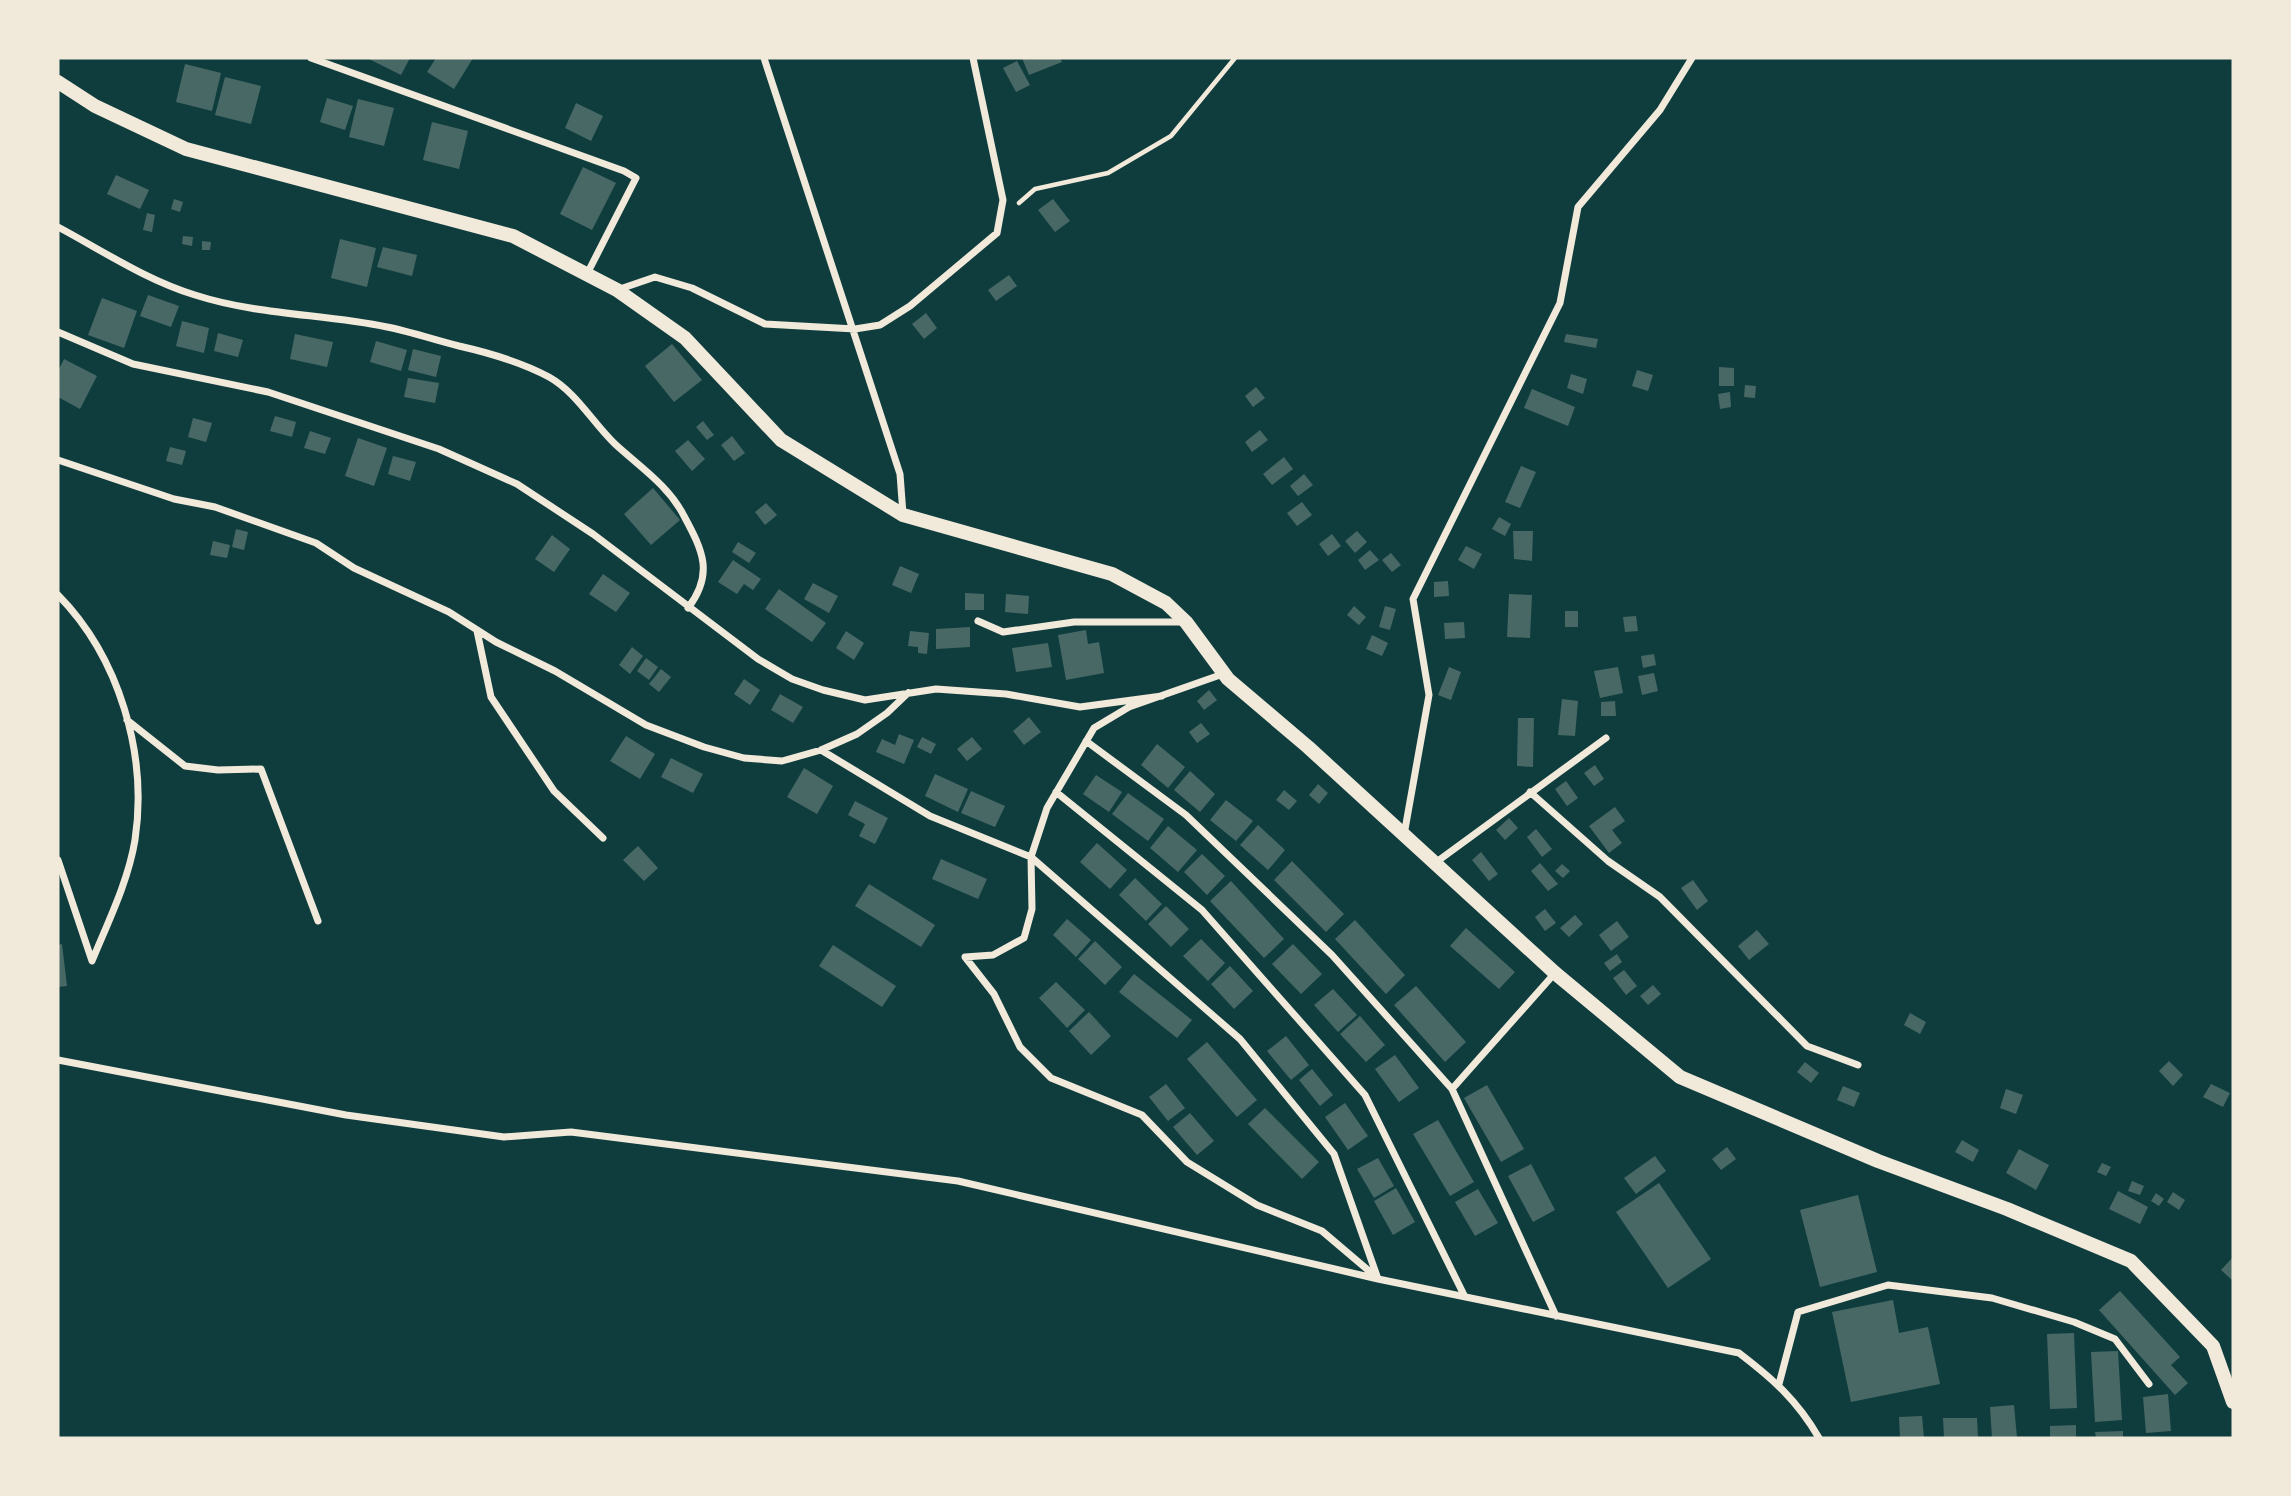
<svg xmlns="http://www.w3.org/2000/svg" width="2291" height="1496" font-family="'Titillium Web',sans-serif">
<rect width="100%" height="100%" fill="#0f3d3e"/>
<path fill="#486865" d="M367,58H410L401,75Z
M436,58H473L454,89L427,72Z
M1022,58H1060L1062,62L1029,75Z
M1017,61L1030,85L1016,92L1003,68Z
M185,64L221,73L212,111L176,102Z
M225,77L261,86L251,124L215,115Z
M327,98L353,106L345,130L320,122Z
M358,99L394,108L384,146L349,137Z
M576,103L603,116L591,141L565,128Z
M432,122L468,131L459,169L423,160Z
M583,167L616,183L592,230L560,214Z
M116,175L149,190L140,209L107,194Z
M174,199L183,202L180,212L171,209Z
M1053,199L1070,221L1055,232L1038,210Z
M147,213L155,215L152,232L143,230Z
M183,236L193,237L192,246L182,244Z
M340,239L376,248L367,287L331,278Z
M202,241L211,242L210,250H202Z
M383,247L417,255L412,276L377,267Z
M1009,275L1017,286L996,301L988,290Z
M148,295L179,306L171,327L140,316Z
M102,298L137,311L124,348L88,335Z
M926,313L937,328L924,339L912,324Z
M182,321L209,328L204,353L176,346Z
M218,333L243,340L238,357L214,351Z
M295,334L333,342L327,367L290,359Z
M1566,334L1598,339L1596,348L1564,342Z
M376,341L407,350L401,371L370,362Z
M672,344L702,380L674,402L645,366Z
M413,349L441,356L436,377L408,370Z
M64,359L97,376L80,409L58,397V371Z
M1719,367L1734,368V386H1719Z
M1637,370L1653,375L1648,391L1632,386Z
M1571,374L1587,379L1583,394L1567,388Z
M408,378L439,383L435,403L404,397Z
M1745,385L1756,386L1755,398L1744,397Z
M1256,387L1265,398L1253,407L1245,396Z
M1532,389L1575,407L1568,426L1524,408Z
M1730,392L1731,407L1720,409L1718,394Z
M275,416L296,422L292,437L270,431Z
M193,418L212,423L206,442L188,437Z
M703,421L714,435L707,440L696,427Z
M1260,430L1268,440L1252,452L1245,442Z
M310,431L331,438L325,454L304,448Z
M732,436L745,453L734,461L721,445Z
M358,438L387,448L374,486L345,476Z
M688,440L705,459L692,471L675,451Z
M170,447L186,451L182,465L166,461Z
M393,456L416,462L410,481L388,474Z
M1284,457L1293,469L1272,485L1263,474Z
M1521,466L1536,472L1520,508L1505,502Z
M1304,474L1313,485L1298,496L1290,486Z
M653,488L680,520L651,545L624,514Z
M1302,502L1312,515L1297,526L1287,513Z
M766,503L777,515L765,525L755,512Z
M1499,517L1511,524L1505,536L1492,529Z
M236,529L248,532L244,550L232,547Z
M1357,531L1367,542L1355,553L1345,541Z
M1513,531H1533L1532,561L1514,559Z
M1332,534L1341,546L1328,556L1319,544Z
M552,535L570,549L554,572L535,559Z
M213,541L230,545L227,558L210,555Z
M738,542L756,553L749,563L732,552Z
M1466,546L1482,554L1474,569L1458,560Z
M1370,550L1379,560L1365,570L1358,560Z
M1391,553L1401,565L1392,572L1382,560Z
M733,560L761,579L753,590L744,584L737,594L718,582Z
M900,566L919,574L911,593L892,585Z
M603,574L630,593L616,612L589,594Z
M1448,581L1449,596L1434,597V582Z
M813,583L838,596L829,613L804,599Z
M779,589L826,623L812,642L765,609Z
M965,593L984,594V610H965Z
M1006,594L1029,596L1028,614L1005,612Z
M1509,594L1532,595L1530,638L1507,637Z
M1354,606L1366,617L1359,625L1347,615Z
M1385,606L1396,609L1390,630L1379,627Z
M1565,611H1578V627H1565Z
M1636,616L1638,631L1625,632L1623,617Z
M1464,622L1465,638L1445,639L1444,623Z
M970,627V647L936,649V629Z
M1086,630L1088,644L1099,642L1104,673L1066,680L1058,635Z
M846,631L864,643L854,660L836,648Z
M910,631L929,633L927,654L918,653V647L908,646Z
M1372,635L1388,643L1382,656L1366,649Z
M1048,643L1052,667L1016,672L1012,648Z
M632,647L643,656L630,674L619,665Z
M1654,654L1656,665L1643,668L1641,656Z
M646,658L658,667L649,680L637,671Z
M1449,667L1461,672L1451,700L1438,695Z
M1618,667L1623,693L1600,698L1594,671Z
M661,669L671,677L659,692L649,684Z
M1654,673L1658,691L1642,695L1638,676Z
M744,679L760,690L750,705L734,694Z
M1209,690L1217,700L1204,710L1197,701Z
M780,694L803,707L793,723L771,710Z
M1562,699L1578,701L1575,736L1558,735Z
M1615,701L1616,716H1601V702Z
M1029,717L1041,732L1024,745L1013,731Z
M1518,718H1534L1533,767L1517,766Z
M1201,723L1210,734L1197,743L1189,732Z
M899,734L914,740L904,764L876,752L882,739L895,745Z
M626,736L655,754L640,779L610,761Z
M922,737L936,744L931,754L917,747Z
M972,737L982,749L967,761L957,749Z
M1157,744L1185,767L1168,788L1141,765Z
M671,758L703,774L693,793L661,777Z
M1595,765L1604,779L1594,786L1584,773Z
M804,768L833,786L817,814L787,797Z
M1190,771L1215,794L1200,812L1174,790Z
M935,774L968,789L958,812L925,796Z
M1096,775L1122,792L1109,812L1083,794Z
M1566,781L1578,798L1567,806L1555,789Z
M1318,784L1328,793L1319,804L1309,795Z
M1284,790L1297,801L1289,810L1276,800Z
M971,791L1005,806L995,827L961,813Z
M1128,793L1164,819L1148,841L1112,814Z
M1226,800L1253,821L1236,841L1210,820Z
M855,801L888,818L875,844L859,836L865,824L848,815Z
M1615,807L1625,821L1612,830L1622,843L1609,853L1589,826Z
M1509,818L1518,828L1505,840L1496,830Z
M1258,825L1285,850L1268,870L1240,845Z
M1168,826L1197,850L1178,872L1150,848Z
M1536,829L1552,849L1542,857L1527,837Z
M1097,843L1127,870L1110,889L1080,862Z
M638,846L658,868L644,881L623,860Z
M1481,852L1498,874L1489,881L1472,860Z
M1202,854L1225,876L1207,895L1184,872Z
M941,859L987,879L978,899L932,879Z
M1292,861L1344,914L1326,932L1274,880Z
M1540,863L1558,884L1548,891L1531,871Z
M1562,864L1570,871L1563,878L1555,871Z
M1135,878L1162,904L1146,921L1119,895Z
M1693,880L1708,901L1697,910L1681,888Z
M1231,881L1284,939L1264,958L1210,901Z
M869,884L935,925L921,947L855,906Z
M1166,906L1189,929L1171,947L1148,924Z
M1545,909L1556,923L1545,931L1535,917Z
M1575,915L1583,924L1569,937L1560,928Z
M1067,919L1091,940L1076,957L1053,935Z
M1355,920L1405,975L1386,994L1335,939Z
M1617,921L1629,937L1611,951L1599,935Z
M1466,928L1515,972L1499,989L1450,946Z
M1757,930L1769,944L1749,960L1738,946Z
M1201,939L1225,963L1208,981L1183,956Z
M1095,941L1122,967L1105,985L1078,959Z
M62,944L67,986L58,987V945Z
M1293,944L1322,974L1301,994L1272,964Z
M833,945L896,986L882,1007L819,966Z
M1617,954L1622,962L1610,971L1604,963Z
M1230,966L1253,991L1234,1009L1211,984Z
M1624,970L1637,986L1626,995L1613,978Z
M1134,974L1192,1020L1177,1038L1119,992Z
M1056,982L1085,1010L1067,1028L1039,998Z
M1653,985L1661,994L1648,1005L1640,996Z
M1416,986L1466,1042L1445,1062L1394,1005Z
M1333,989L1357,1015L1338,1032L1314,1005Z
M1089,1012L1111,1036L1091,1055L1069,1031Z
M1910,1013L1926,1022L1920,1034L1904,1025Z
M1360,1016L1385,1045L1366,1062L1340,1034Z
M1286,1036L1309,1065L1291,1080L1267,1051Z
M1207,1042L1257,1100L1237,1117L1187,1059Z
M1395,1055L1419,1088L1399,1102L1375,1069Z
M2169,1061L2183,1075L2173,1086L2159,1071Z
M1805,1062L1819,1073L1811,1083L1797,1072Z
M1312,1069L1333,1095L1320,1106L1299,1080Z
M1166,1084L1185,1108L1168,1121L1149,1097Z
M2211,1084L2230,1093L2223,1107L2203,1097Z
M1487,1085L1524,1149L1501,1162L1464,1098Z
M1843,1086L1860,1093L1854,1107L1837,1100Z
M2006,1089L2023,1095L2016,1114L2000,1108Z
M1345,1103L1368,1136L1348,1150L1325,1117Z
M1265,1108L1319,1162L1302,1179L1248,1124Z
M1190,1113L1214,1141L1197,1155L1173,1127Z
M1438,1120L1474,1182L1450,1196L1413,1134Z
M1962,1140L1979,1150L1973,1162L1955,1152Z
M1727,1147L1736,1159L1721,1170L1712,1159Z
M2019,1149L2049,1165L2036,1190L2006,1173Z
M1655,1156L1666,1171L1636,1194L1624,1178Z
M1378,1158L1394,1186L1374,1198L1357,1169Z
M2102,1163L2111,1167L2106,1176L2097,1172Z
M1531,1164L1555,1210L1533,1222L1508,1176Z
M2132,1181L2144,1186L2140,1195L2128,1191Z
M1659,1183L1711,1259L1668,1288L1616,1212Z
M1396,1188L1415,1222L1393,1235L1374,1201Z
M1478,1189L1498,1223L1475,1236L1455,1202Z
M2118,1191L2148,1207L2140,1224L2109,1209Z
M2173,1192L2185,1200L2179,1210L2167,1202Z
M2156,1193L2164,1199L2159,1206L2151,1201Z
M1858,1195L1877,1272L1820,1287L1800,1210Z
M2233,1257V1281L2221,1270Z
M2120,1291L2180,1357L2171,1365L2188,1383L2175,1395L2099,1310Z
M1893,1300L1899,1333L1928,1327L1940,1384L1851,1402L1832,1312Z
M2074,1333L2077,1408L2050,1409L2047,1334Z
M2118,1351L2122,1420L2095,1422L2091,1352Z
M2168,1394L2171,1431L2146,1433L2143,1397Z
M2014,1405L2017,1438H1992L1990,1407Z
M1922,1416L1924,1438H1900L1899,1417Z
M1943,1418H1977L1978,1438H1944Z
M2076,1425V1438H2050V1426Z
M2123,1431V1438H2096L2095,1432Z"/>
<g fill="none" stroke-linecap="round" stroke-linejoin="round">
<path stroke="#f1e9da" stroke-width="4.5" d="M1019,203L1035,189L1108,173L1171,136L1235,58"/>
<path stroke="#f1e9da" stroke-width="7" d="M311,58L624,171L636,178L587,274
M764,58L900,474L903,514
M58,227C103,251 146,280 195,295C257,315 324,314 387,327C412,332 435,340 459,346C490,353 521,362 549,377C576,392 593,423 615,444C640,467 669,486 684,516C703,551 714,574 688,608
M617,290L655,277L692,288L765,324L855,329L880,325L910,306L997,233L1003,200L973,58
M58,332L133,364L268,392L439,449L517,484L593,534L758,659L792,679L823,690L865,700L936,689L1006,694L1080,707L1162,696
M58,460L174,499L215,507L316,543L354,568L449,612L496,642L555,671L646,725L704,747L744,758L782,761L821,750L857,734L887,713L908,693
M58,595C119,657 148,754 135,840C128,882 108,922 92,961L58,860
M978,621L1003,632L1074,622H1182
M477,631L491,697L554,791L603,838
M1223,674L1129,707L1094,728L1047,808L1031,857L1032,909L1024,938L993,955L965,957L994,994L1020,1047L1051,1078L1142,1115L1187,1162L1257,1205L1322,1231L1375,1276
M127,720L185,766L218,770L261,769L318,921
M1086,741L1186,815L1332,955L1452,1089L1556,1316
M821,750L930,816L1031,857L1240,1039L1334,1154L1378,1279
M1056,792L1202,910L1365,1095L1464,1295
M1530,792L1608,861L1660,897L1807,1046L1858,1065
M1404,835L1429,695L1413,599L1560,303L1578,207L1660,110L1692,58
M1435,863L1606,738
M58,1060L346,1115L504,1137L571,1132L958,1181L1378,1279L1739,1353C1773,1379 1797,1400 1819,1438
M1452,1089L1555,973
M1779,1384L1798,1312L1888,1285L1992,1298L2074,1322L2115,1339L2149,1384"/>
<path stroke="#f1e9da" stroke-width="14" d="M58,82L95,106L186,149L513,236L617,290L685,338L781,440L903,515L1112,574L1166,603L1186,622L1228,679L1308,747L1555,973L1680,1077L1878,1161L2007,1209L2131,1261L2213,1346L2233,1402"/>
</g>
<rect width="2291" height="1496" fill="none" stroke="#f1e9da" stroke-width="119"/>
</svg>
